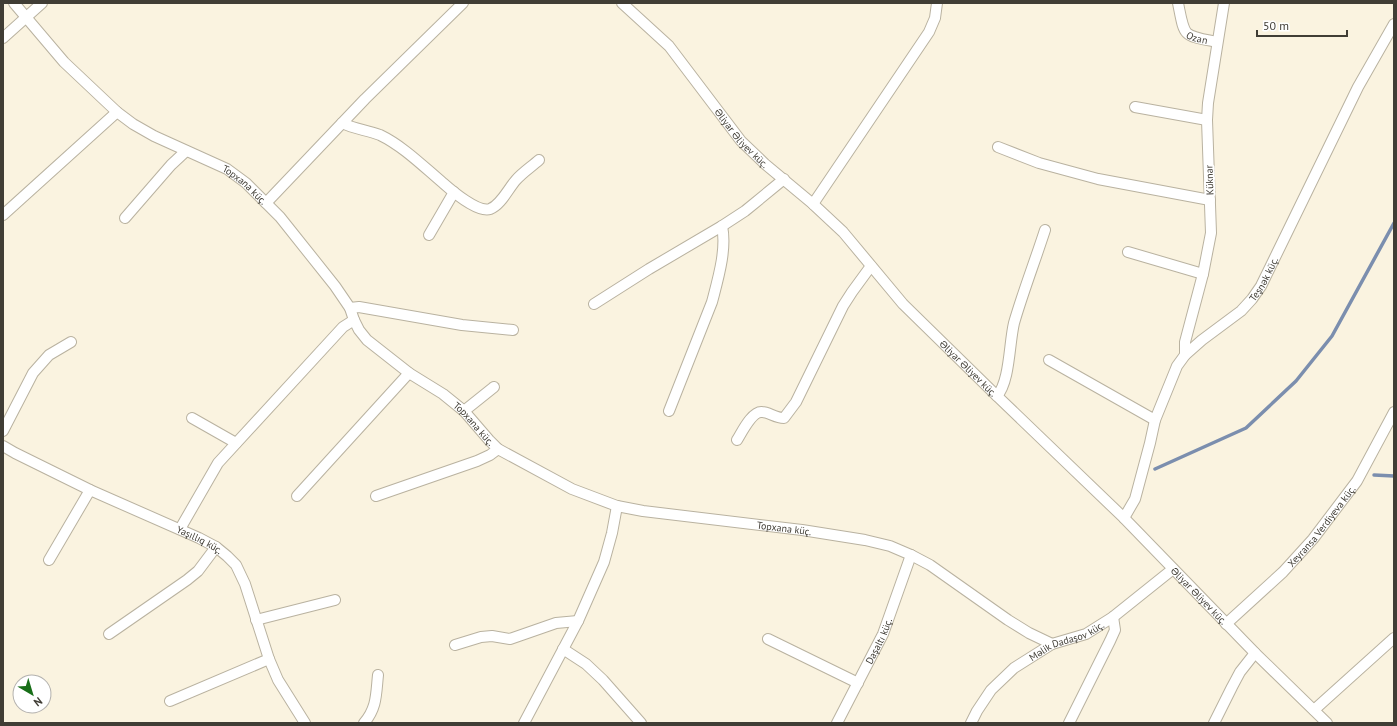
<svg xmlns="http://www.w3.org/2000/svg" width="1397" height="726" font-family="'PT Sans',sans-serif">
<rect width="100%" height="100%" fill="#faf3e0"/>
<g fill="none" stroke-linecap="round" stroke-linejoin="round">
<path stroke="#7b8eae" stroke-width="3.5" d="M1155,469L1246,428L1296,381L1332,336L1394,223
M1374,475L1394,476"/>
<defs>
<g id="minor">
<path id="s1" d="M14,3L64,62L117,112L133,124L154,136L227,169L246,183L280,217L335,286L350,308L354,320L359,330L367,340L409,373L443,394L464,411L489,440L498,449L572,489L617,506L643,511L802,530L865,540L890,546L911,555L930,565L1008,620L1029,633L1052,644"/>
<path id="s2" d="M622,3L669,46L741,141L765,164L813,204L843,232L903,304L997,396L1124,518L1255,653L1327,723"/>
<path id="s3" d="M1178,3C1185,38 1182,35 1217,42"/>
<path d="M3,38L42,3"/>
<path d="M1135,107L1207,120"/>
<path d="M342,123C354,129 367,130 380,135C403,146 424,167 443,183C452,191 478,213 490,209C501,205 508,189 516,180C522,173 531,167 539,160"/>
<path d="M998,147L1039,163L1098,179L1210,200"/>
<path d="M266,203L365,99L463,3"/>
<path d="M813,204L929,32L935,18L937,3"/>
<path d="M3,215L117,112"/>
<path d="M125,218L171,165L186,151"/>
<path d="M429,235L454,192"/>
<path d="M1128,252L1203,274"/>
<path d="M594,304L649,269L722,226L745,211L784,179"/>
<path d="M350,308L359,307L462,325L513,330"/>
<path d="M1185,355V342L1203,274L1211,233L1207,120L1208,103L1224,3"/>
<path d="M1049,360L1155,420"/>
<path d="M997,396C1010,381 1009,344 1014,323C1023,292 1035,261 1045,230"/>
<path d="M464,411L494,387"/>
<path d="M669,411L712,302C718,279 727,249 722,226"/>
<path d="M192,418L236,443"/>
<path d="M3,431L33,373L49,355L71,342"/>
<path d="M737,440C742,432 752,411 762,412C769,412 775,418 784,418L796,402L843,306L852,292L871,266"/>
<path id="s4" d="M3,446L15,453L90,490L199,538L216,547L227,556L236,565L245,584L269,659L278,680L305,723"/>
<path d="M297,496L409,373"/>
<path d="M376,496L477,461L490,455L498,449"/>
<path id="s5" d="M1124,518L1135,499L1150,443L1155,420L1177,366L1185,355L1202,340L1241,311L1252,299L1261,286L1358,87L1394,24"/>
<path d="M180,529L218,463L343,327L354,320"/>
<path d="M49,560L90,490"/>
<path d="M256,620L335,600"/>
<path id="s6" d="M1226,624L1283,572L1313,539L1357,481L1394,412"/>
<path d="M109,634L187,580L198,571L216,547"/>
<path d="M768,639L858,683"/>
<path d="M455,645L481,637L492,636L510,639L556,623L578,621"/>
<path d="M563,649L586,664L603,680L641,723"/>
<path d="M170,701L269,659"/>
<path d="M1314,710L1394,638"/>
<path d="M364,723C377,708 376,694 378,675"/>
<path d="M524,723L578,621L604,562L612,533L617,506"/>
<path id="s7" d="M837,723L883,634L911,555"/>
<path id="s8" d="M971,723L977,711L991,690L1014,668L1052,644L1086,634L1113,617L1173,569"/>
<path d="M1069,723L1110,641L1115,630L1113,617"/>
<path d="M1214,723L1232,687L1240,672L1255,653"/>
</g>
</defs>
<use href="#minor" stroke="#b9b2a0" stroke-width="12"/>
<use href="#minor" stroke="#fff" stroke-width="10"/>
</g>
<g text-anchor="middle" stroke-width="4" stroke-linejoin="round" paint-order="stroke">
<g font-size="10" fill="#403d35" stroke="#fff">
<text dy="4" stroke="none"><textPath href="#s3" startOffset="43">Ozan</textPath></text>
<text dy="4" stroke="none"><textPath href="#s2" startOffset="181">Əliyar Əliyev küç.</textPath></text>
<text transform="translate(1209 180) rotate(-92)" y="4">Küknar</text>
<text dy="4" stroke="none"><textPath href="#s1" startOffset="298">Topxana küç.</textPath></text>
<text dy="4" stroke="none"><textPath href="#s5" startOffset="286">Teşnək küç.</textPath></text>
<text dy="4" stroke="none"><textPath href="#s2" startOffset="505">Əliyar Əliyev küç.</textPath></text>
<text dy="4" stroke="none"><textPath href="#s1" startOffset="634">Topxana küç.</textPath></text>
<text dy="4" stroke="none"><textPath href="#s6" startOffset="137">Xeyransa Verdiyeva küç.</textPath></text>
<text dy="4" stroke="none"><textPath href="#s1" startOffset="970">Topxana küç.</textPath></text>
<text dy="4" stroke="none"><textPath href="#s4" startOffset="218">Yaşıllıq küç.</textPath></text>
<text dy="4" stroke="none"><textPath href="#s2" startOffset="829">Əliyar Əliyev küç.</textPath></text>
<text dy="4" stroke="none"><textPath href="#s7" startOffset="92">Daşaltı küç.</textPath></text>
<text dy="4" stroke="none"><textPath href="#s8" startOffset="130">Məlik Dadaşov küç.</textPath></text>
</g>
</g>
<rect width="1397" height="726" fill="none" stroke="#403d35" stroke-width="8"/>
<g transform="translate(32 694) rotate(142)"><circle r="19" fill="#ffffff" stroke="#b3b1ae"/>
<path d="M0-3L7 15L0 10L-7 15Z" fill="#186e18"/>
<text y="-6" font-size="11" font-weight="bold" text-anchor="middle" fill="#403d35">N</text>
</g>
<path d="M1257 30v6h90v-6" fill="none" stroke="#403d35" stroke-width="2"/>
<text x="1263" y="30" font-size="12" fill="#403d35" stroke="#ffffff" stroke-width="3" paint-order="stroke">50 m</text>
</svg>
